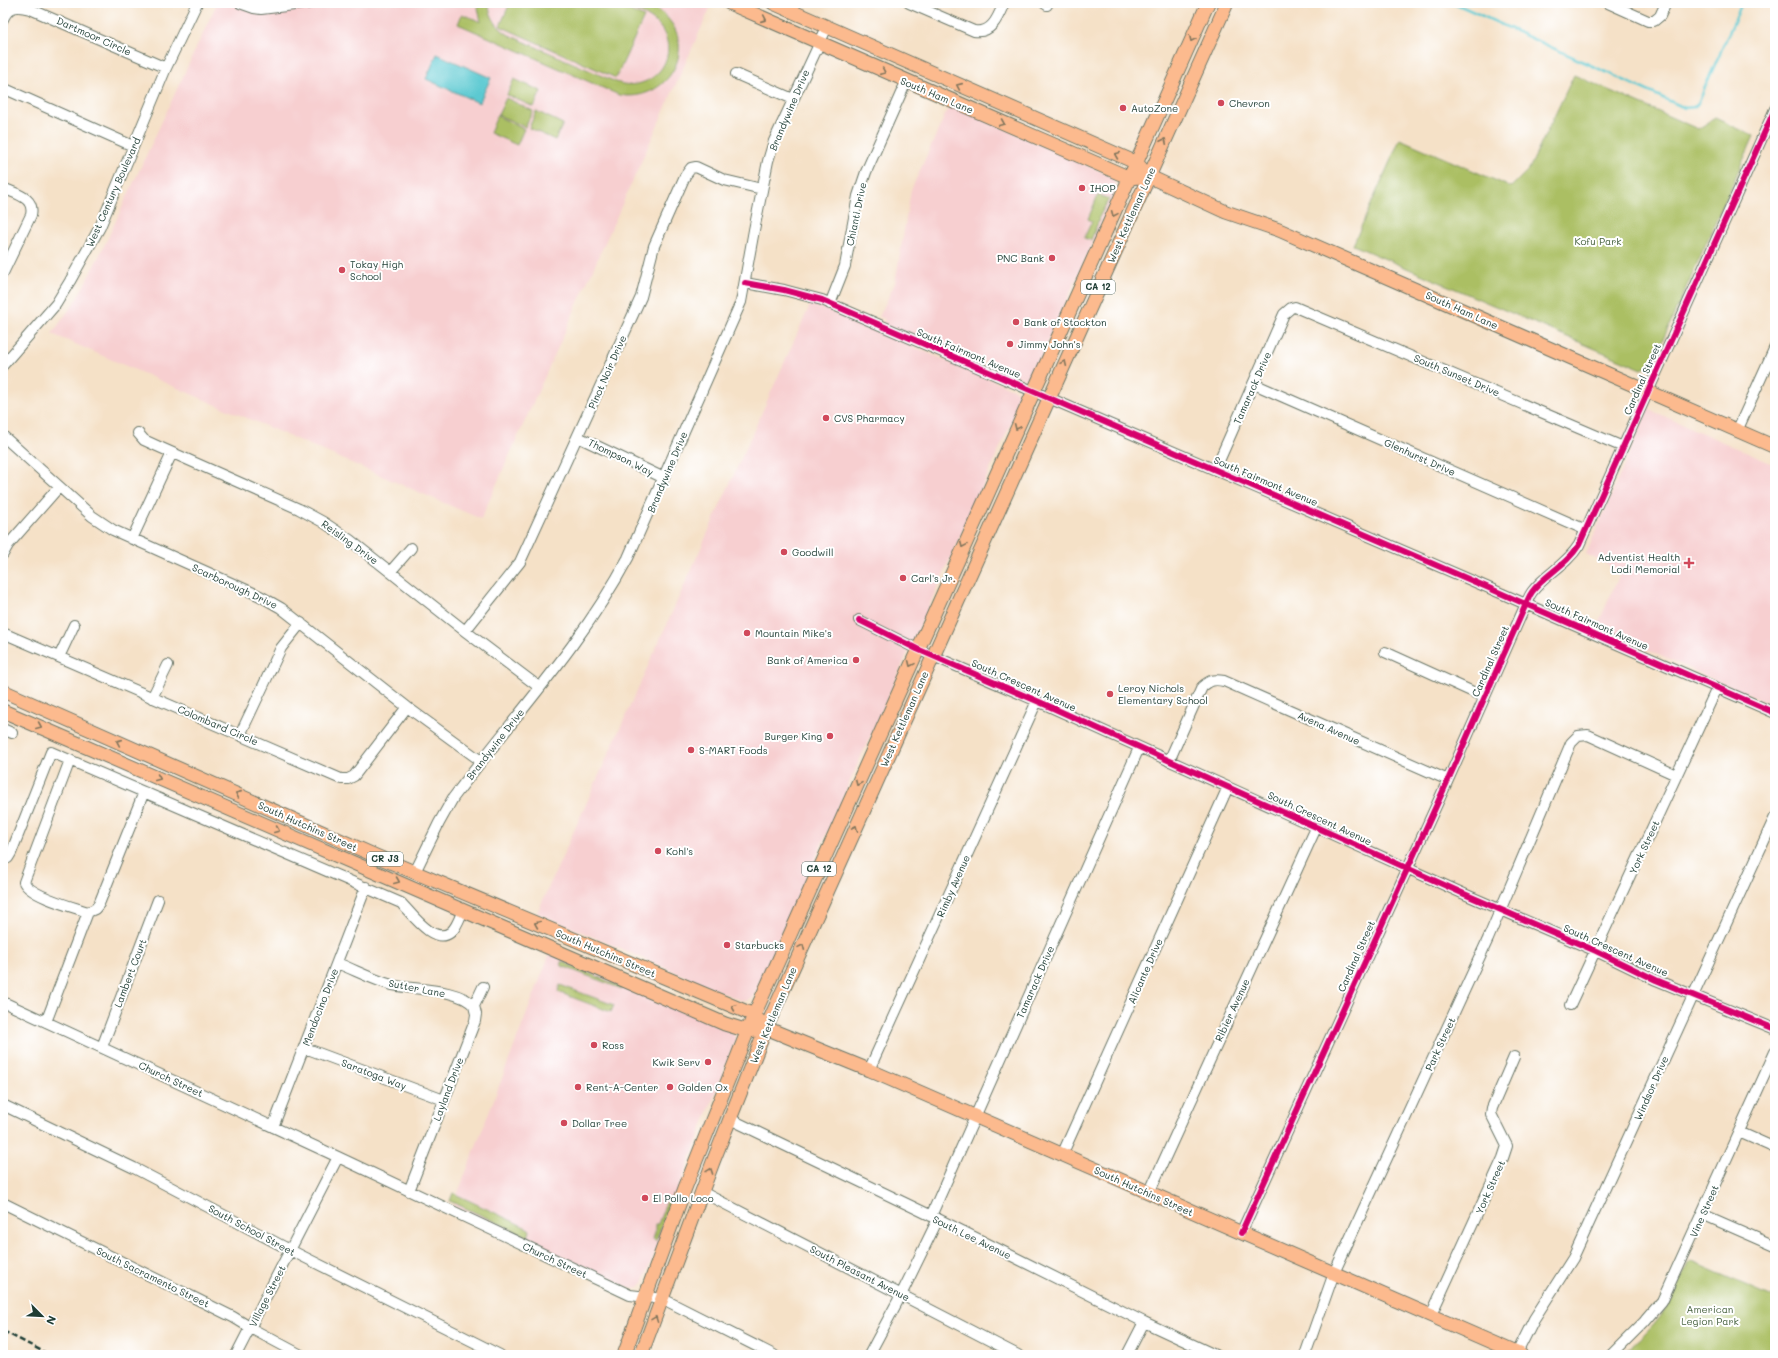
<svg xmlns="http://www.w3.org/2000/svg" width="1778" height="1358" font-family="Mali,sans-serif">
<rect width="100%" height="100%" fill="#fff"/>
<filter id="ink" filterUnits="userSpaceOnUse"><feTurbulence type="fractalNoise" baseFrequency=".025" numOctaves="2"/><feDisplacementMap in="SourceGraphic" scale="8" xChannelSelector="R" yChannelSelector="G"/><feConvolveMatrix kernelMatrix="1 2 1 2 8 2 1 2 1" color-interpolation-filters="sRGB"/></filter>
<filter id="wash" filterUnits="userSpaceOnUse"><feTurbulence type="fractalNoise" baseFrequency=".012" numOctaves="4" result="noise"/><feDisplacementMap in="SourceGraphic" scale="16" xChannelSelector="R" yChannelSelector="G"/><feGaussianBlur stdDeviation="0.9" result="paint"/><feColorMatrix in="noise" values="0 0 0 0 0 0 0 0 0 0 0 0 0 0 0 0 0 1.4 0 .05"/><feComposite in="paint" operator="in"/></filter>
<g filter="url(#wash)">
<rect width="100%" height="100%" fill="#f5e1c7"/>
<path fill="#f7cfd0" d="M217,3L712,4L481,519L52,334L78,297L105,244Z
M950,104L1111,176L1115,184L1114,196L1071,291L1034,374L1027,379L1019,377L929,338L926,345L882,326L885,319L879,317L895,283L911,190Z
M811,303L1013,389L1020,395L1021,401L754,995L746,1001L740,1000L537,913Z
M1648,409L1775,465V706L1596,628L1621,572L1586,554Z
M550,953L732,1032L735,1036V1041L643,1283L639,1287L634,1289L629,1288L453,1206Z"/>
<path fill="#abbf63" stroke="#657e4c" d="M477,3H488C490,17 497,28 509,35L616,82C651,95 683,57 660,27C650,14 631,9 617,3C626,3 636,1 645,3C650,4 657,9 661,12C702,45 668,104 619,95L458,24L462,14L481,22Z
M510,3H613L644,17L616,78L500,26Z
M1574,75L1698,129L1715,118L1754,136L1652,364L1642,369L1353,245L1400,139L1511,187L1529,169Z
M514,79L541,91L534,107L507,95Z
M506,98L533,111L525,127L498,115Z
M536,111L563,124L555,140L529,128Z
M497,116L524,129L517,145L490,133Z
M1098,195L1109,199L1098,219L1099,220L1091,240L1084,238L1092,221L1088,219Z
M561,961L622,987V989L562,966Z
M560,985L614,1005L611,1012L558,992Z
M453,1193L529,1229L530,1231L528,1237L450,1201Z
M667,1200L671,1201L656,1241L653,1239L655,1233V1224H658Z
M1690,1261L1775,1298V1355H1622C1630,1347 1639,1341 1647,1332C1667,1313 1679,1286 1690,1261Z"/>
<path fill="#5cc9d1" stroke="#3e8382" d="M437,54L491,78L479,103L426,79Z"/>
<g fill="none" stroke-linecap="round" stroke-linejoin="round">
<path stroke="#5cc9d1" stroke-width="2.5" d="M1454,3L1685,108L1694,107L1698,103L1742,3"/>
</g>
</g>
<g filter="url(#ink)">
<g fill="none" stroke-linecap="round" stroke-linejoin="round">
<defs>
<path id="minor" d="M240,3L254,8L261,9L311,3
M909,3L974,31C992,34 998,17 1004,3
M1044,3L1047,5
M1608,3L1648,21H1654L1660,16L1666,3
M3,19C9,6 16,5 30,9L166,68
M736,74L793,99
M3,88L133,146
M3,188C16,194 35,197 31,215L3,273
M745,283L784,290L822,300L1482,585L1775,713
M830,304L845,266L858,196L866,172L906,82
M3,365L56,304L70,281L100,227L166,68L197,3
M1254,384L1586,530
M1737,431L1775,347
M138,433L144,440L157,446L299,509L323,522L350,540L465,631L539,687
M3,436L92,516L113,530L260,596L281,608L407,707L481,761
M578,437L664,478
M1215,470L1284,314L1291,308L1295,307L1623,447
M132,539L172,453
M3,554L8,545L59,487
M390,572L411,548
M859,620L917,649L1044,704L1462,893L1596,951L1656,980L1775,1029
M465,631L520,562L641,297L654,246L685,176L691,168L696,167L724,180L762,189
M3,633L341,779H348L354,776L407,707
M1385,652L1484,697
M59,657L74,625
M152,698L168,665
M3,729L12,733
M240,735L281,648L301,623
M70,760L24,882C30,896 73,907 88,912
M1169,761L1202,687C1210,680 1214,679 1224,681L1448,780
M3,860L8,858L11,853L51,752L401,903C412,914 434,946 451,932C457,927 460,917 463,910
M415,872L439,823L453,798C512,719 581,646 628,558L741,302L754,230L768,161L774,141L827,27
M88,912L95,909L99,904L144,792
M337,963C355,970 373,980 392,985C413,990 459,988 474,1006
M3,1002L338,1157L630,1295L663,1299L774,1355
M1570,1005L1717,688
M46,1022L88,912
M102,1047L158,900
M305,1048L444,1100
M869,1070L1037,701
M3,1105L134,1168L290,1250L500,1355
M730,1119L938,1219L1144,1322L1215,1355
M273,1127L366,887
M1739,1132L1775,1148
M1062,1155L1228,787
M409,1191L475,1021L476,1014L474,1006L483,987
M702,1192L1018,1355
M1149,1193L1316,828
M3,1203L233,1317L256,1331L301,1355
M1702,1214L1775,1246
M931,1216L1139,748
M1241,1233L1448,780L1526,604C1528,600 1529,596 1532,592C1545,574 1566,566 1579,545L1775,109
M1431,1315L1503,1158L1507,1146L1491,1114L1492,1108L1514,1057
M1517,1353L1534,1319L1573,1258L1775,817
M236,1355L338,1157
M869,1355L901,1295L938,1219
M1127,1355L1144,1322
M1305,1355L1334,1273L1488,939L1571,743L1578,736L1588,735L1676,775
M1611,1355L1644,1322L1662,1301L1775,1052"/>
<path id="major" d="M729,3L1130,178L1138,177
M773,3L1137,163L1148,176L1226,212L1279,230L1775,447
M3,691L376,856L754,1015L766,1028L869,1070L1521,1355
M3,711L725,1024L748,1031L756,1030
M624,1355L685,1188L754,1015L1208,3
M641,1355L713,1162L766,1028L1227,3"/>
</defs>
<use href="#minor" stroke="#6a7667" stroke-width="12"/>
<use href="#major" stroke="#6a7667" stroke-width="15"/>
<use href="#minor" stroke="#fff" stroke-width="10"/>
<use href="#major" stroke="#fcba8e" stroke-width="13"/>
<path stroke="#1f3d34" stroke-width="2.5" stroke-dasharray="6 3" stroke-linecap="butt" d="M3,1331L50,1355"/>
<defs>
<path id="cycleway" d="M745,283L784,290L822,300L1482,585L1775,713
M859,620L917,649L1044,704L1462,893L1596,951L1656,980L1775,1029
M1241,1233L1448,780L1526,604C1528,600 1529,596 1532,592C1545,574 1566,566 1579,545L1775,109"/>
</defs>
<use href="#cycleway" stroke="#fff" stroke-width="8"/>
<use href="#cycleway" stroke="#d6006c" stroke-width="6"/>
</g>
<defs><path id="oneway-chevron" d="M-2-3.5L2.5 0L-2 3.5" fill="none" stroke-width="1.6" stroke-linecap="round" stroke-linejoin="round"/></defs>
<g stroke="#82755c">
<use href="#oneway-chevron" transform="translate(764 19) rotate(24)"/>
<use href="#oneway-chevron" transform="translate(1192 39) rotate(114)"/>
<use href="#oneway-chevron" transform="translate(883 72) rotate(24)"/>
<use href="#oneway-chevron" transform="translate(959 86) rotate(-156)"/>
<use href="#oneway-chevron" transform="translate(1002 123) rotate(23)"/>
<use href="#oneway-chevron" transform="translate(1164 141) rotate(-65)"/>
<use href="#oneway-chevron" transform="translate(1117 155) rotate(-157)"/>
<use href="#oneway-chevron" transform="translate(1114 214) rotate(114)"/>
<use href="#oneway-chevron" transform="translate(1064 363) rotate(-66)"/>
<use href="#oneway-chevron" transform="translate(1017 427) rotate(114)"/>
<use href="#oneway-chevron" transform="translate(963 545) rotate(114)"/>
<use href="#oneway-chevron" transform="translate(911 664) rotate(114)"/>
<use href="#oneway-chevron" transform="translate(39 726) rotate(23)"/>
<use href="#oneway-chevron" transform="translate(119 742) rotate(-156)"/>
<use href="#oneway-chevron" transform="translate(158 778) rotate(23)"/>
<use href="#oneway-chevron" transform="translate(858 783) rotate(114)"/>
<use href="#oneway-chevron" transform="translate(238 794) rotate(-156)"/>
<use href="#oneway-chevron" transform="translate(855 828) rotate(-66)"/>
<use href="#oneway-chevron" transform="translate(277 830) rotate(23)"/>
<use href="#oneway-chevron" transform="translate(397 881) rotate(23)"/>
<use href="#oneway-chevron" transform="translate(537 924) rotate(-157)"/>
<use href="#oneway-chevron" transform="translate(802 947) rotate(-66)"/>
<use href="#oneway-chevron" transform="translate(734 1007) rotate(-157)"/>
<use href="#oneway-chevron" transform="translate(710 1171) rotate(-70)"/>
<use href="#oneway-chevron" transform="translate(655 1319) rotate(-69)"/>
</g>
</g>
<g fill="#d1495b" stroke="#fff" stroke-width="1.5">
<circle cx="1221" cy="103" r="4"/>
<circle cx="1123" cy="108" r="4"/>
<circle cx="1082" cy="188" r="4"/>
<circle cx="1052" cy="258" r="4"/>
<circle cx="342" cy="270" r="4"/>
<circle cx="1016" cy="322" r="4"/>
<circle cx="1010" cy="344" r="4"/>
<circle cx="826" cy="418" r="4"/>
<circle cx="784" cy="552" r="4"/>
<path d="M1687 557h4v4h4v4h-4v4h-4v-4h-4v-4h4z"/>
<circle cx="903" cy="578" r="4"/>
<circle cx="747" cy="633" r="4"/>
<circle cx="856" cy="660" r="4"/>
<circle cx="1110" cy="694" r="4"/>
<circle cx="830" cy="736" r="4"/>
<circle cx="691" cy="750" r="4"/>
<circle cx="658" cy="851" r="4"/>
<circle cx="727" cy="945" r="4"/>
<circle cx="594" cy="1045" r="4"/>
<circle cx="708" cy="1062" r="4"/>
<circle cx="578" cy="1087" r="4"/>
<circle cx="670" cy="1087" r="4"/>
<circle cx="564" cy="1123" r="4"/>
<circle cx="645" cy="1198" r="4"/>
</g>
<g text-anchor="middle" stroke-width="4" stroke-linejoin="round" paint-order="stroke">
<g fill="#fff" stroke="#627771" stroke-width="1">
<rect x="1081" y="280" width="34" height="14" rx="3"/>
<rect x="367" y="852" width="36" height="14" rx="3"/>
<rect x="802" y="862" width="34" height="14" rx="3"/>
</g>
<g font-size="9" font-weight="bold" fill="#1f3d34">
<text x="1098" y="290">CA 12</text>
<text x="385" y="862">CR J3</text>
<text x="819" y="872">CA 12</text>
</g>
<g font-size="10" fill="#1f3d34" stroke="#fff">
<text transform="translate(94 36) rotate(24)" y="4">Dartmoor Circle</text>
<text transform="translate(937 95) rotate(23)" y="4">South Ham Lane</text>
<text transform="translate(789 110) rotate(-67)" y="4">Brandywine Drive</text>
<text transform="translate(113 192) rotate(-66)" y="4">West Century Boulevard</text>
<text transform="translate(856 214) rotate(-78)" y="4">Chianti Drive</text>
<text transform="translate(1131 215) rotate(-66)" y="4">West Kettleman Lane</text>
<text transform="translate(1462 310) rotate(24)" y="4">South Ham Lane</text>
<text transform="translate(969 353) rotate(23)" y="4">South Fairmont Avenue</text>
<text transform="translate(607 372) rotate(-66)" y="4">Pinot Noir Drive</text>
<text transform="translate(1457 375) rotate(23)" y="4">South Sunset Drive</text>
<text transform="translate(1642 379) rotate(-66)" y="4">Cardinal Street</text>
<text transform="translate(1252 388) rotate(-66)" y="4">Tamarack Drive</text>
<text transform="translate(621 457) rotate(26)" y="4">Thompson Way</text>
<text transform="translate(1420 457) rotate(24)" y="4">Glenhurst Drive</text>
<text transform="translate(667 472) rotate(-67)" y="4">Brandywine Drive</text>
<text transform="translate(1266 481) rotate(23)" y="4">South Fairmont Avenue</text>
<text transform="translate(350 542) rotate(36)" y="4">Reisling Drive</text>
<text transform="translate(235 586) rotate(25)" y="4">Scarborough Drive</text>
<text transform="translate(1597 624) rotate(24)" y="4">South Fairmont Avenue</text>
<text transform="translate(1490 661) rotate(-66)" y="4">Cardinal Street</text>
<text transform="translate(1024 685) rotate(24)" y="4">South Crescent Avenue</text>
<text transform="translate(904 719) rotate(-66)" y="4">West Kettleman Lane</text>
<text transform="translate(218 725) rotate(23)" y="4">Colombard Circle</text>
<text transform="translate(1329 728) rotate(24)" y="4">Avena Avenue</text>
<text transform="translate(495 744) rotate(-52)" y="4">Brandywine Drive</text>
<text transform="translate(1320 818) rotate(25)" y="4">South Crescent Avenue</text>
<text transform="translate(308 826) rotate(24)" y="4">South Hutchins Street</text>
<text transform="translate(1644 847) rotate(-65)" y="4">York Street</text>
<text transform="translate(953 886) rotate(-66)" y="4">Rimby Avenue</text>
<text transform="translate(1616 950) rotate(24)" y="4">South Crescent Avenue</text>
<text transform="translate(606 953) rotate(23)" y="4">South Hutchins Street</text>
<text transform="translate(1356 956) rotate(-66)" y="4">Cardinal Street</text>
<text transform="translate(1145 971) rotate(-66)" y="4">Alicante Drive</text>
<text transform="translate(130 973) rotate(-69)" y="4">Lambert Court</text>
<text transform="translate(1035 982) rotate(-66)" y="4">Tamarack Drive</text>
<text transform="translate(417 988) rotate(11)" y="4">Sutter Lane</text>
<text transform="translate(320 1007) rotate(-69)" y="4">Mendocino Drive</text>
<text transform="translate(1232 1010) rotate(-65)" y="4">Ribier Avenue</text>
<text transform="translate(773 1015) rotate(-67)" y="4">West Kettleman Lane</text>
<text transform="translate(1440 1044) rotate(-65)" y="4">Park Street</text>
<text transform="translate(374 1074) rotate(21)" y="4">Saratoga Way</text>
<text transform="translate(171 1079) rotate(25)" y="4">Church Street</text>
<text transform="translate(1651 1088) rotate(-66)" y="4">Windsor Drive</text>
<text transform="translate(448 1089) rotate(-69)" y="4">Layland Drive</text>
<text transform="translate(1490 1187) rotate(-66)" y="4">York Street</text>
<text transform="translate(1144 1191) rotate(24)" y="4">South Hutchins Street</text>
<text transform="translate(1704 1211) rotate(-66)" y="4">Vine Street</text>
<text transform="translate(252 1230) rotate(28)" y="4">South School Street</text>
<text transform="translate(972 1237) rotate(26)" y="4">South Lee Avenue</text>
<text transform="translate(555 1260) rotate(25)" y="4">Church Street</text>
<text transform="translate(860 1273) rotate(27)" y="4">South Pleasant Avenue</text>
<text transform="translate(153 1277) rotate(26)" y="4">South Sacramento Street</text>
<text transform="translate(267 1296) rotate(-63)" y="4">Village Street</text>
</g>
<g font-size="10" fill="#1f3d34" stroke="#fff" text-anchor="start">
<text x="1229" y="107">Chevron</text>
<text x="1131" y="112">AutoZone</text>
<text x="1090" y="192">IHOP</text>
<text x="1044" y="262" text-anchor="end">PNC Bank</text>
<text x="350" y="268">Tokay High<tspan x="350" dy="12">School</tspan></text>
<text x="1024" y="326">Bank of Stockton</text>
<text x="1018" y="348">Jimmy John's</text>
<text x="834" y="422">CVS Pharmacy</text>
<text x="792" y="556">Goodwill</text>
<text x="1680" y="561" text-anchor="end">Adventist Health<tspan x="1680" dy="12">Lodi Memorial</tspan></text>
<text x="911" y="582">Carl's Jr.</text>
<text x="755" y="637">Mountain Mike's</text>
<text x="848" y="664" text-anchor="end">Bank of America</text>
<text x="1118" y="692">Leroy Nichols<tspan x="1118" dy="12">Elementary School</tspan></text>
<text x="822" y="740" text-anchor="end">Burger King</text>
<text x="699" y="754">S-MART Foods</text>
<text x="666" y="855">Kohl's</text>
<text x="735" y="949">Starbucks</text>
<text x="602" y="1049">Ross</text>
<text x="700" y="1066" text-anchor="end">Kwik Serv</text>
<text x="586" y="1091">Rent-A-Center</text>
<text x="678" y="1091">Golden Ox</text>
<text x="572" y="1127">Dollar Tree</text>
<text x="653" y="1202">El Pollo Loco</text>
</g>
<g font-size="10" fill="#496442" stroke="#fff">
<text x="1598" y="245">Kofu Park</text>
<text x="1710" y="1313">American<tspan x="1710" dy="12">Legion Park</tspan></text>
</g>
</g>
<rect width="1778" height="1358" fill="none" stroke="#fff" stroke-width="16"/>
<g transform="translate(42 1316) rotate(114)" stroke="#ffffff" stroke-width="3" paint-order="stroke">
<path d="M0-3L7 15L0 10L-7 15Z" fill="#1f3d34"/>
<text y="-6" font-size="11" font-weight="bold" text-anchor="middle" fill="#1f3d34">N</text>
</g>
</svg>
